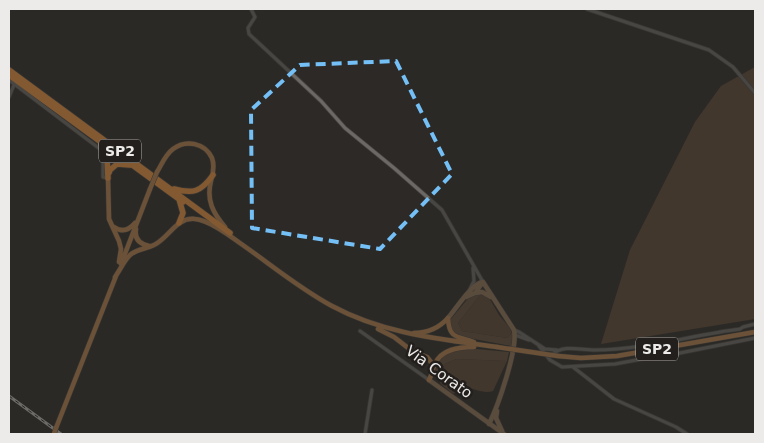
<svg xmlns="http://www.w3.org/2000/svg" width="764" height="443" font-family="'DejaVu Sans',sans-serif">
<rect width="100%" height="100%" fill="#2c2926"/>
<path fill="#5d4736" d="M755,67V319L601,344L630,250L695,122L721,86Z
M481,294H485C492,301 494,307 499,315C504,322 510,326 512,333L507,338L462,331L458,323Z
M456,359L507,361L493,391C478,396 467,379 453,394L441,384L435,372L440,371L445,364Z"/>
<path fill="#644e3c" d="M481,294L458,323L462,331L507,338L512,333L513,338L511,346L458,336L451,332L449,326L451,319L470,296Z
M465,348L509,352L507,361L456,359L445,364L440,371L435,372C441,353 446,352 465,348Z"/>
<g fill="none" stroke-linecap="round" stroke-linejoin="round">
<defs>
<path id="street" d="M251,9L255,17L248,28L249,34L321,101L345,128L394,168L442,210L483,282
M587,9L709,50L733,67L755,93
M9,80L100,149L103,157V177L107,178
M9,97L14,85
M470,289L474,281L473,268
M514,330L519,332L545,349L557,350
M360,331L429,380
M515,335L529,340
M539,346L550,360L562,367L615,364L642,359L655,358L755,338
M551,355C564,344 580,350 595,350C644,350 692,335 740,329L743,327L755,324
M573,367L614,399L676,427L687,434
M365,434L372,390"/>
<path id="secondary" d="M483,282L514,330C518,349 498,406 489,424
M475,293L482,292L491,297
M466,297L475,293L483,282
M448,318C456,309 472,283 483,282
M429,380L504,434
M497,411L496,418L502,431"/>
<path id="primary" d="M157,172C162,164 165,155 173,149C186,139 205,143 212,158C215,166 213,174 211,181C206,200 213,213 225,227
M108,178L109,219L119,241L121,249L119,262
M114,227C122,233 129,230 135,223
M136,229C134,239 140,244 149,246
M121,264L150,189
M115,277C120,270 124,261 130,255C137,249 146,249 154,245C169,238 176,217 195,219C210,220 234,239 247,248C275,268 302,290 332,306C384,334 440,339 497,347
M448,318C449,339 457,336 474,342
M378,329L394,337L412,351L427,357L434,366
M414,333C428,333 439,328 448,318
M558,356L581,358L617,356L755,332
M429,380C432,375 432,370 435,364C441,349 459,347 474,347
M56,428L116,276"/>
<path id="highway" d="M9,70L230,233
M9,75L183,202
M101,144L107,157L108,178
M109,173L110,170L117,164L130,165
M174,189C193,194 201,192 213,175
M179,199L183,213L179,223"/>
</defs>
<use href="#street" stroke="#484643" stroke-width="4.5"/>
<use href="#secondary" stroke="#484643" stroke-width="5.5"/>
<use href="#primary" stroke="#484643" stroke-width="5.5"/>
<use href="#highway" stroke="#484643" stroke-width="7"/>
<use href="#street" stroke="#6c6865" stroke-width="3"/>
<use href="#secondary" stroke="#937559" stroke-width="4.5"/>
<use href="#primary" stroke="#b9824e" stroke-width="4.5"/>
<use href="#highway" stroke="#ed933e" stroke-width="5.5"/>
<defs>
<path id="rail" d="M9,396L61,434"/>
</defs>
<use href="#rail" stroke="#bcbab8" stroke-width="3"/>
<use href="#rail" stroke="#221f1d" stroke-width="1" stroke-dasharray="4" stroke-linecap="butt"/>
<defs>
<path id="primary-bridge" d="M150,189L157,172
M497,347L558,356
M54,434L56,428"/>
</defs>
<use href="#primary-bridge" stroke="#484643" stroke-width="5.5" stroke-linecap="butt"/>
<use href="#primary-bridge" stroke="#b9824e" stroke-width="4.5"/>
</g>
<path d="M0 0H764V443H0ZM396,61L452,174L380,249L252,228L251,110L300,65Z" fill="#2c2926" fill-opacity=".55" fill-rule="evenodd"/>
<path fill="none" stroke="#74c0f6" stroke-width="4" stroke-dasharray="10 6" stroke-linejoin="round" d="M396,61L452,174L380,249L252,228L251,110L300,65Z"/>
<g text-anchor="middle" stroke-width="5" stroke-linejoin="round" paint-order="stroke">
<g fill="#221f1d" stroke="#b0aeac" stroke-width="1">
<rect x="99" y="139.5" width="42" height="23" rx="4"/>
<rect x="636" y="337.5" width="42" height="23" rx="4"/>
</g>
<g font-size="14" font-weight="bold" fill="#edebe9">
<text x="120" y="156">SP2</text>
<text x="657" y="354">SP2</text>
</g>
<g font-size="15" fill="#edebe9" stroke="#221f1d">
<text transform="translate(439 372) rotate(36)" y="5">Via Corato</text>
</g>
</g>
<rect width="764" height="443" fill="none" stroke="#edebe9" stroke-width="20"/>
</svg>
